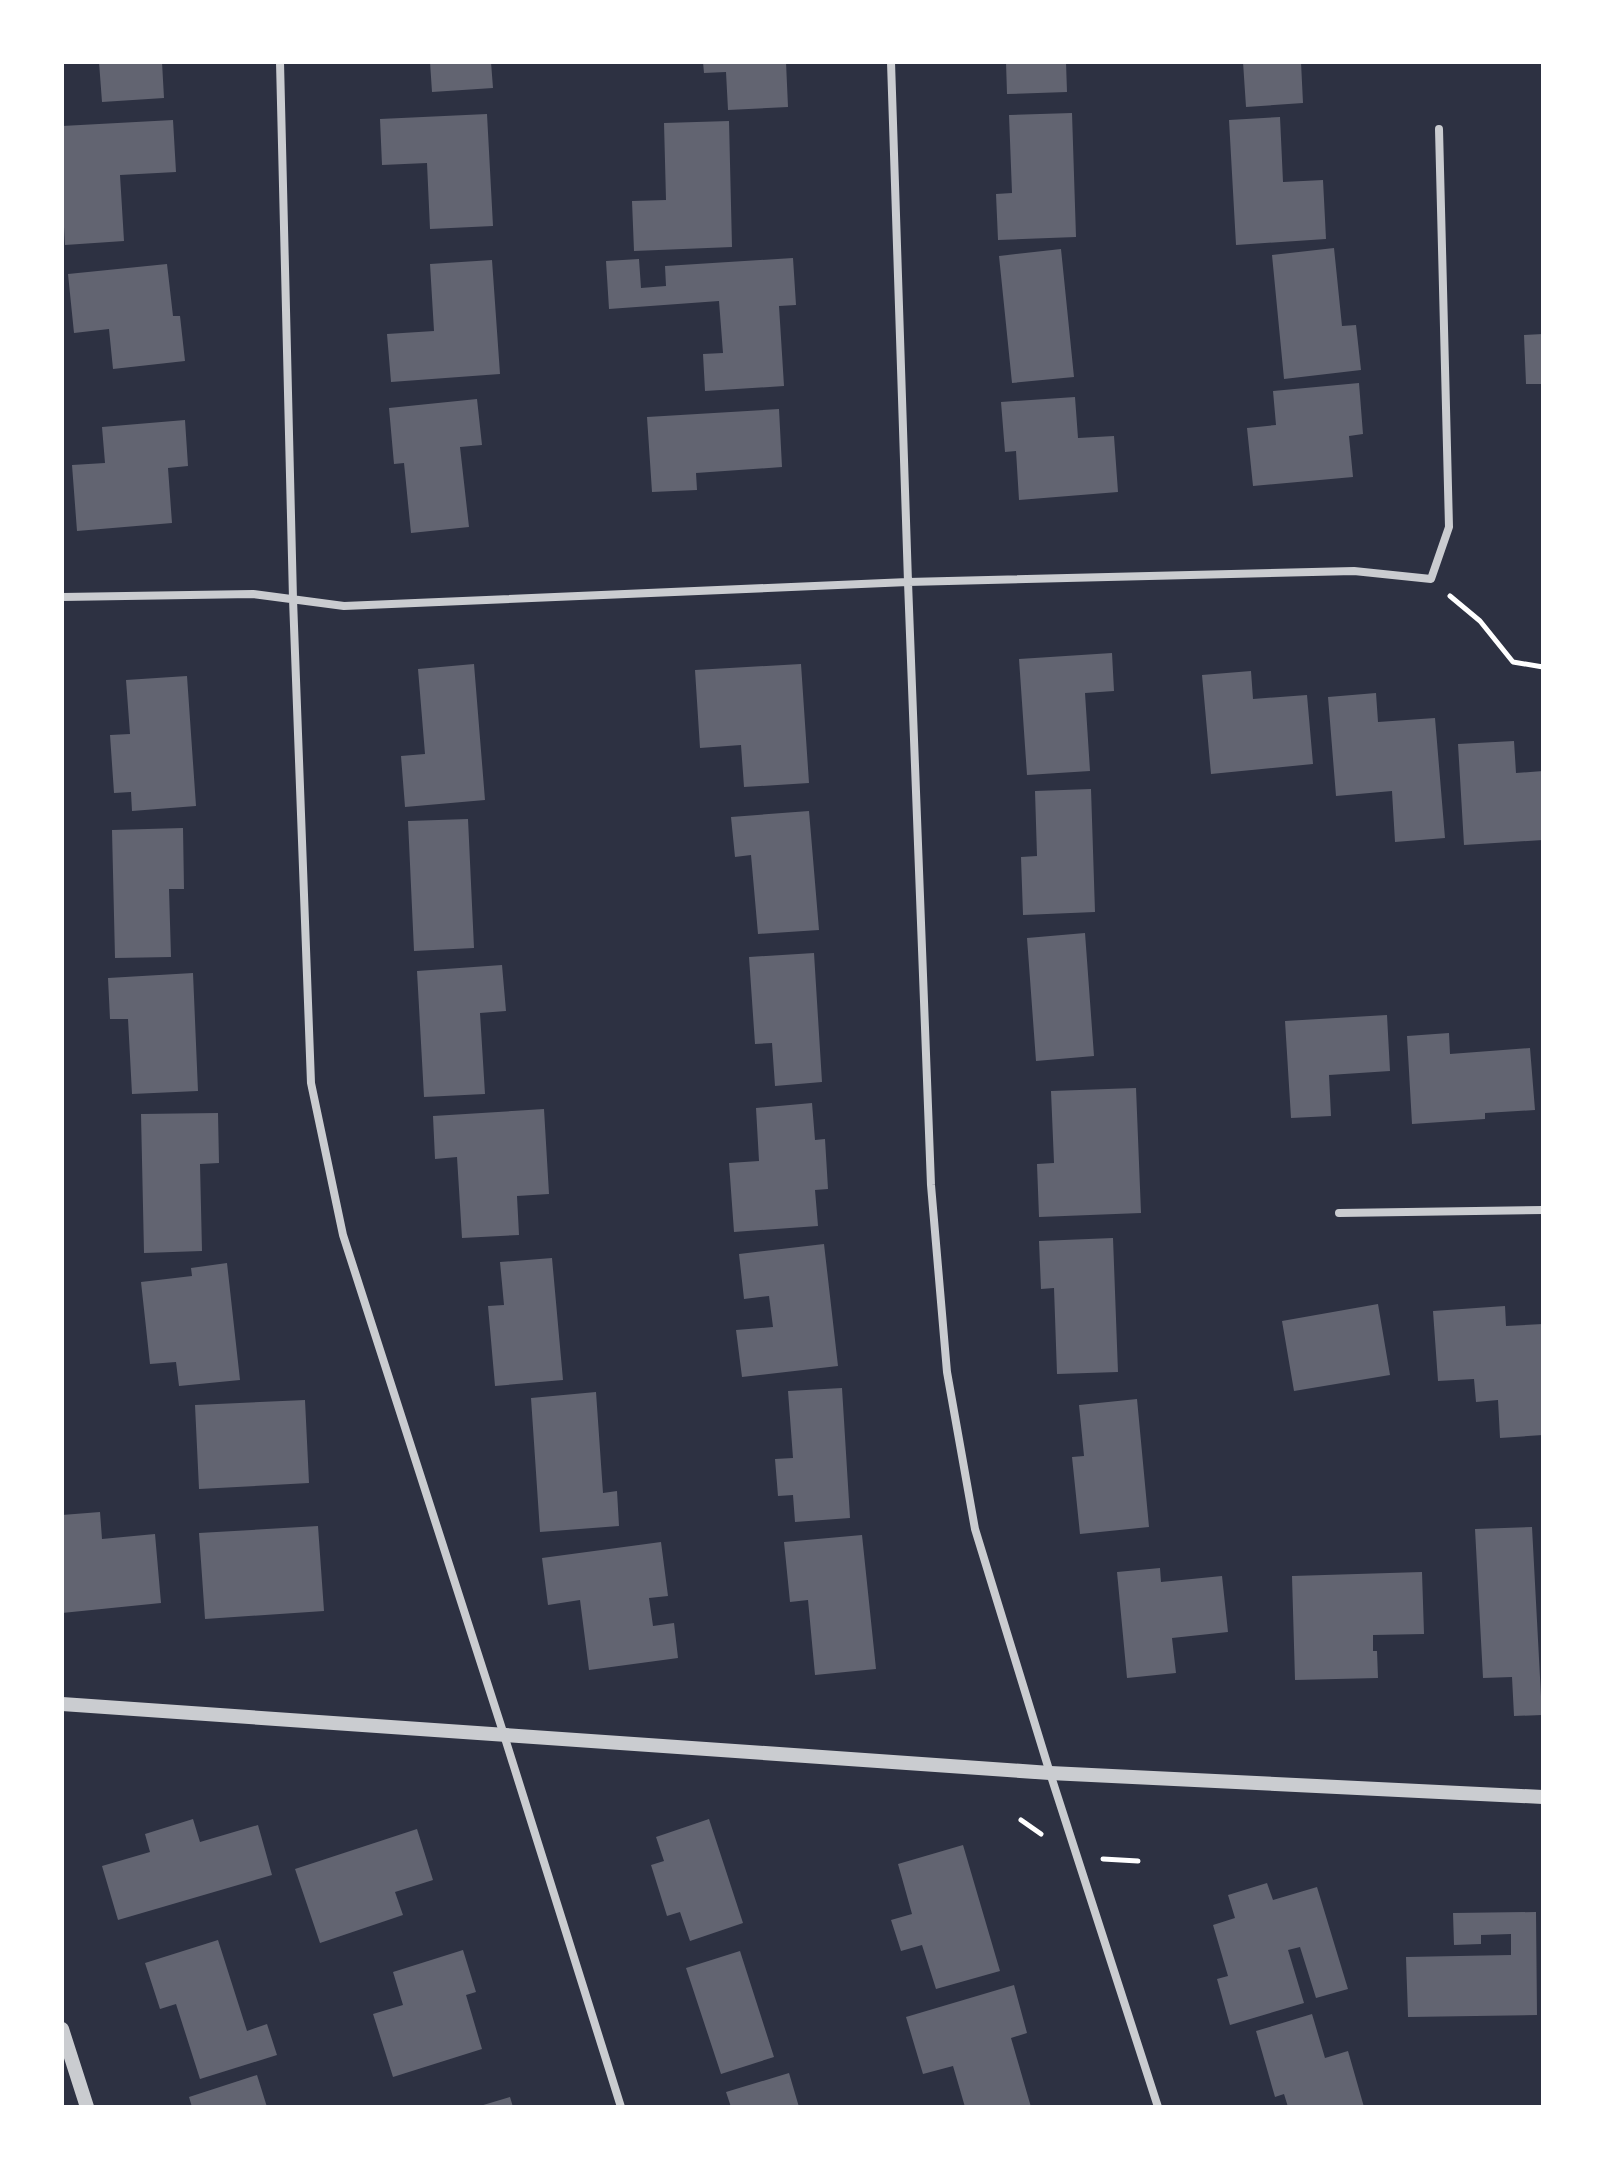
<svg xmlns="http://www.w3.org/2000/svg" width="1605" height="2169" font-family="'Titillium Web',sans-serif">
<rect width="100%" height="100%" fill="#2d3142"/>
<path fill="#626471" d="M99,62H162L164,98L102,102Z
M430,62H491L493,88L432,92Z
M703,62H786L788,107L728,110L726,72L704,73Z
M1006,62H1066L1067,92L1007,94Z
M1243,62H1301L1303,103L1246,107Z
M1072,113L1076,237L998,240L996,194L1012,193L1009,115Z
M487,114L493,226L430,229L427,163L382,165L380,119Z
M1280,117L1283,182L1323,180L1326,239L1236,245L1229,120Z
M173,120L176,172L120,175L124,241L65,245L62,191V126Z
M729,121L732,247L634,251L632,201L666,200L664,123Z
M1334,248L1342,326L1356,325L1361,370L1284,379L1272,255Z
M1061,249L1074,377L1012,383L999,256Z
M793,258L796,305L779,306L784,386L705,391L703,354L723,353L719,301L609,309L606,261L639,259L641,288L666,286L665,266Z
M492,260L500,374L391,382L387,334L434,331L430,264Z
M167,264L173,316H180L185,361L113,369L109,329L74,333L68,274Z
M1543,334V384H1526L1524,335Z
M1359,383L1363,434L1349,436L1353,477L1253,486L1247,428L1276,425L1273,391Z
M1075,397L1078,438L1114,436L1118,492L1019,500L1016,451L1005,452L1001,402Z
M477,399L482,445L460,447L469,527L411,533L404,463L394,464L389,408Z
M779,409L782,467L696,473L697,490L652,492L647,417Z
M185,420L188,466L168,468L172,523L77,531L72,465L105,463L102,427Z
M1112,653L1114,691L1085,693L1090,771L1027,775L1019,659Z
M474,664L485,800L405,807L401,756L425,754L418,669Z
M801,664L809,783L744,787L741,745L700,748L695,670Z
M1251,671L1253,699L1307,695L1313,764L1211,774L1202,675Z
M187,676L196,806L132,811L131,792L114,793L110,735L130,734L126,680Z
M1376,693L1378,722L1435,718L1445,838L1395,842L1392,791L1336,796L1328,697Z
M1514,741L1516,773L1543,771V840L1464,845L1458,744Z
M1091,789L1095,912L1023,915L1021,857L1037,856L1035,791Z
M809,811L819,930L758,934L751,855L735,857L731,817Z
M468,819L474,948L414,951L408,821Z
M183,828L184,889H169L171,957L115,958L112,830Z
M1085,933L1094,1056L1036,1061L1027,938Z
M814,953L822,1082L775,1086L772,1043L755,1044L749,957Z
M502,965L506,1011L480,1013L485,1094L424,1097L417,971Z
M193,973L198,1091L132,1094L128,1019H110L108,978Z
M1387,1015L1390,1071L1329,1075L1331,1116L1291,1118L1285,1021Z
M1449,1033L1450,1054L1530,1048L1535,1110L1485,1113V1119L1412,1124L1407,1036Z
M1136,1088L1141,1213L1039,1217L1037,1164L1054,1163L1051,1091Z
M812,1103L815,1140L825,1139L828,1189L815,1190L818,1226L734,1232L729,1163L759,1161L756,1108Z
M544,1109L549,1194L517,1196L519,1235L462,1238L457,1157L435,1159L433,1116Z
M218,1113L219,1163L200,1164L202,1251L144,1253L141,1114Z
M1113,1238L1118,1372L1057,1374L1054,1288L1041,1289L1039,1241Z
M824,1244L838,1366L742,1377L736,1330L773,1327L769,1296L744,1299L739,1254Z
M552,1258L563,1380L495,1386L488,1306L504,1305L500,1262Z
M227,1263L240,1380L179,1386L176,1362L150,1364L141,1282L192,1276L191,1268Z
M1378,1304L1390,1375L1294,1391L1282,1321Z
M1505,1306L1506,1326L1543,1324V1435L1500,1438L1498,1400L1476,1402L1474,1379L1438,1381L1433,1311Z
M842,1388L850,1518L795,1522L793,1495L778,1496L775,1459L793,1458L788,1391Z
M596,1392L603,1493L617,1491L619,1526L540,1532L531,1398Z
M1137,1399L1149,1527L1080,1534L1072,1457L1084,1456L1079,1405Z
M305,1400L309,1483L199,1489L195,1405Z
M100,1512L102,1539L155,1534L161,1603L62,1613V1515Z
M318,1526L324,1611L205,1619L199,1533Z
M1532,1527L1542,1715L1514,1716L1512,1677L1483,1678L1475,1529Z
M862,1535L876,1669L815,1675L808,1600L790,1602L784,1542Z
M661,1542L668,1596L649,1598L653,1626L674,1623L678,1658L589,1670L580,1600L548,1605L542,1558Z
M1160,1568L1161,1582L1222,1576L1228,1632L1172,1638L1176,1673L1127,1678L1117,1572Z
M1422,1572L1424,1634L1373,1635V1651H1377L1378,1678L1295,1680L1292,1576Z
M193,1819L200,1842L258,1825L272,1875L118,1920L102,1866L150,1852L145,1834Z
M709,1819L743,1923L690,1941L680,1912L667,1916L651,1865L664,1861L656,1837Z
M417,1829L433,1880L395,1892L403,1915L320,1943L295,1869Z
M963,1845L1000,1971L936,1989L922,1945L901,1951L891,1920L912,1914L898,1864Z
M1267,1883L1273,1900L1317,1887L1348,1989L1316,1998L1300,1947L1288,1950L1304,2003L1230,2025L1217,1979L1228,1976L1213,1925L1235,1918L1228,1895Z
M1536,1912L1537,2015L1408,2017L1406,1957L1511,1955V1934L1481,1935V1944L1454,1945L1453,1913Z
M218,1940L247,2031L267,2024L277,2055L200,2079L176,2004L160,2009L145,1963Z
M463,1950L476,1992L466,1995L482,2049L393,2077L373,2014L403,2005L393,1972Z
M740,1951L774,2057L721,2074L686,1968Z
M1014,1985L1027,2033L1011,2038L1031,2107H965L953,2066L923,2074L906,2017Z
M1312,2014L1325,2058L1348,2051L1364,2107H1288L1284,2094L1275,2097L1256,2031Z
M789,2073L799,2107H731L726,2092Z
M257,2075L267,2107H192L189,2097Z
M510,2097L513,2107H480V2106Z"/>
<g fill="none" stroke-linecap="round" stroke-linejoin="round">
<path stroke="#fff" stroke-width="5" d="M1450,596L1480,621L1513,662L1543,667
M1021,1820L1041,1834
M1103,1859L1138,1861"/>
<path stroke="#caccd0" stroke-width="8" d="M280,62L293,599L311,1083L343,1235L504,1735L621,2107
M891,62L908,582L931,1185L947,1372L975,1529L1050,1773L1158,2107
M62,597L253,594L344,606L908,582L1354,571L1431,579L1449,527L1439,129
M1339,1213L1543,1210"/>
<path stroke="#caccd0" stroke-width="14" d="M62,1704L1050,1773L1543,1797
M62,2029L87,2107"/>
</g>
<rect width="1605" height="2169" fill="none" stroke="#ffffff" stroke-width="128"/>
</svg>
